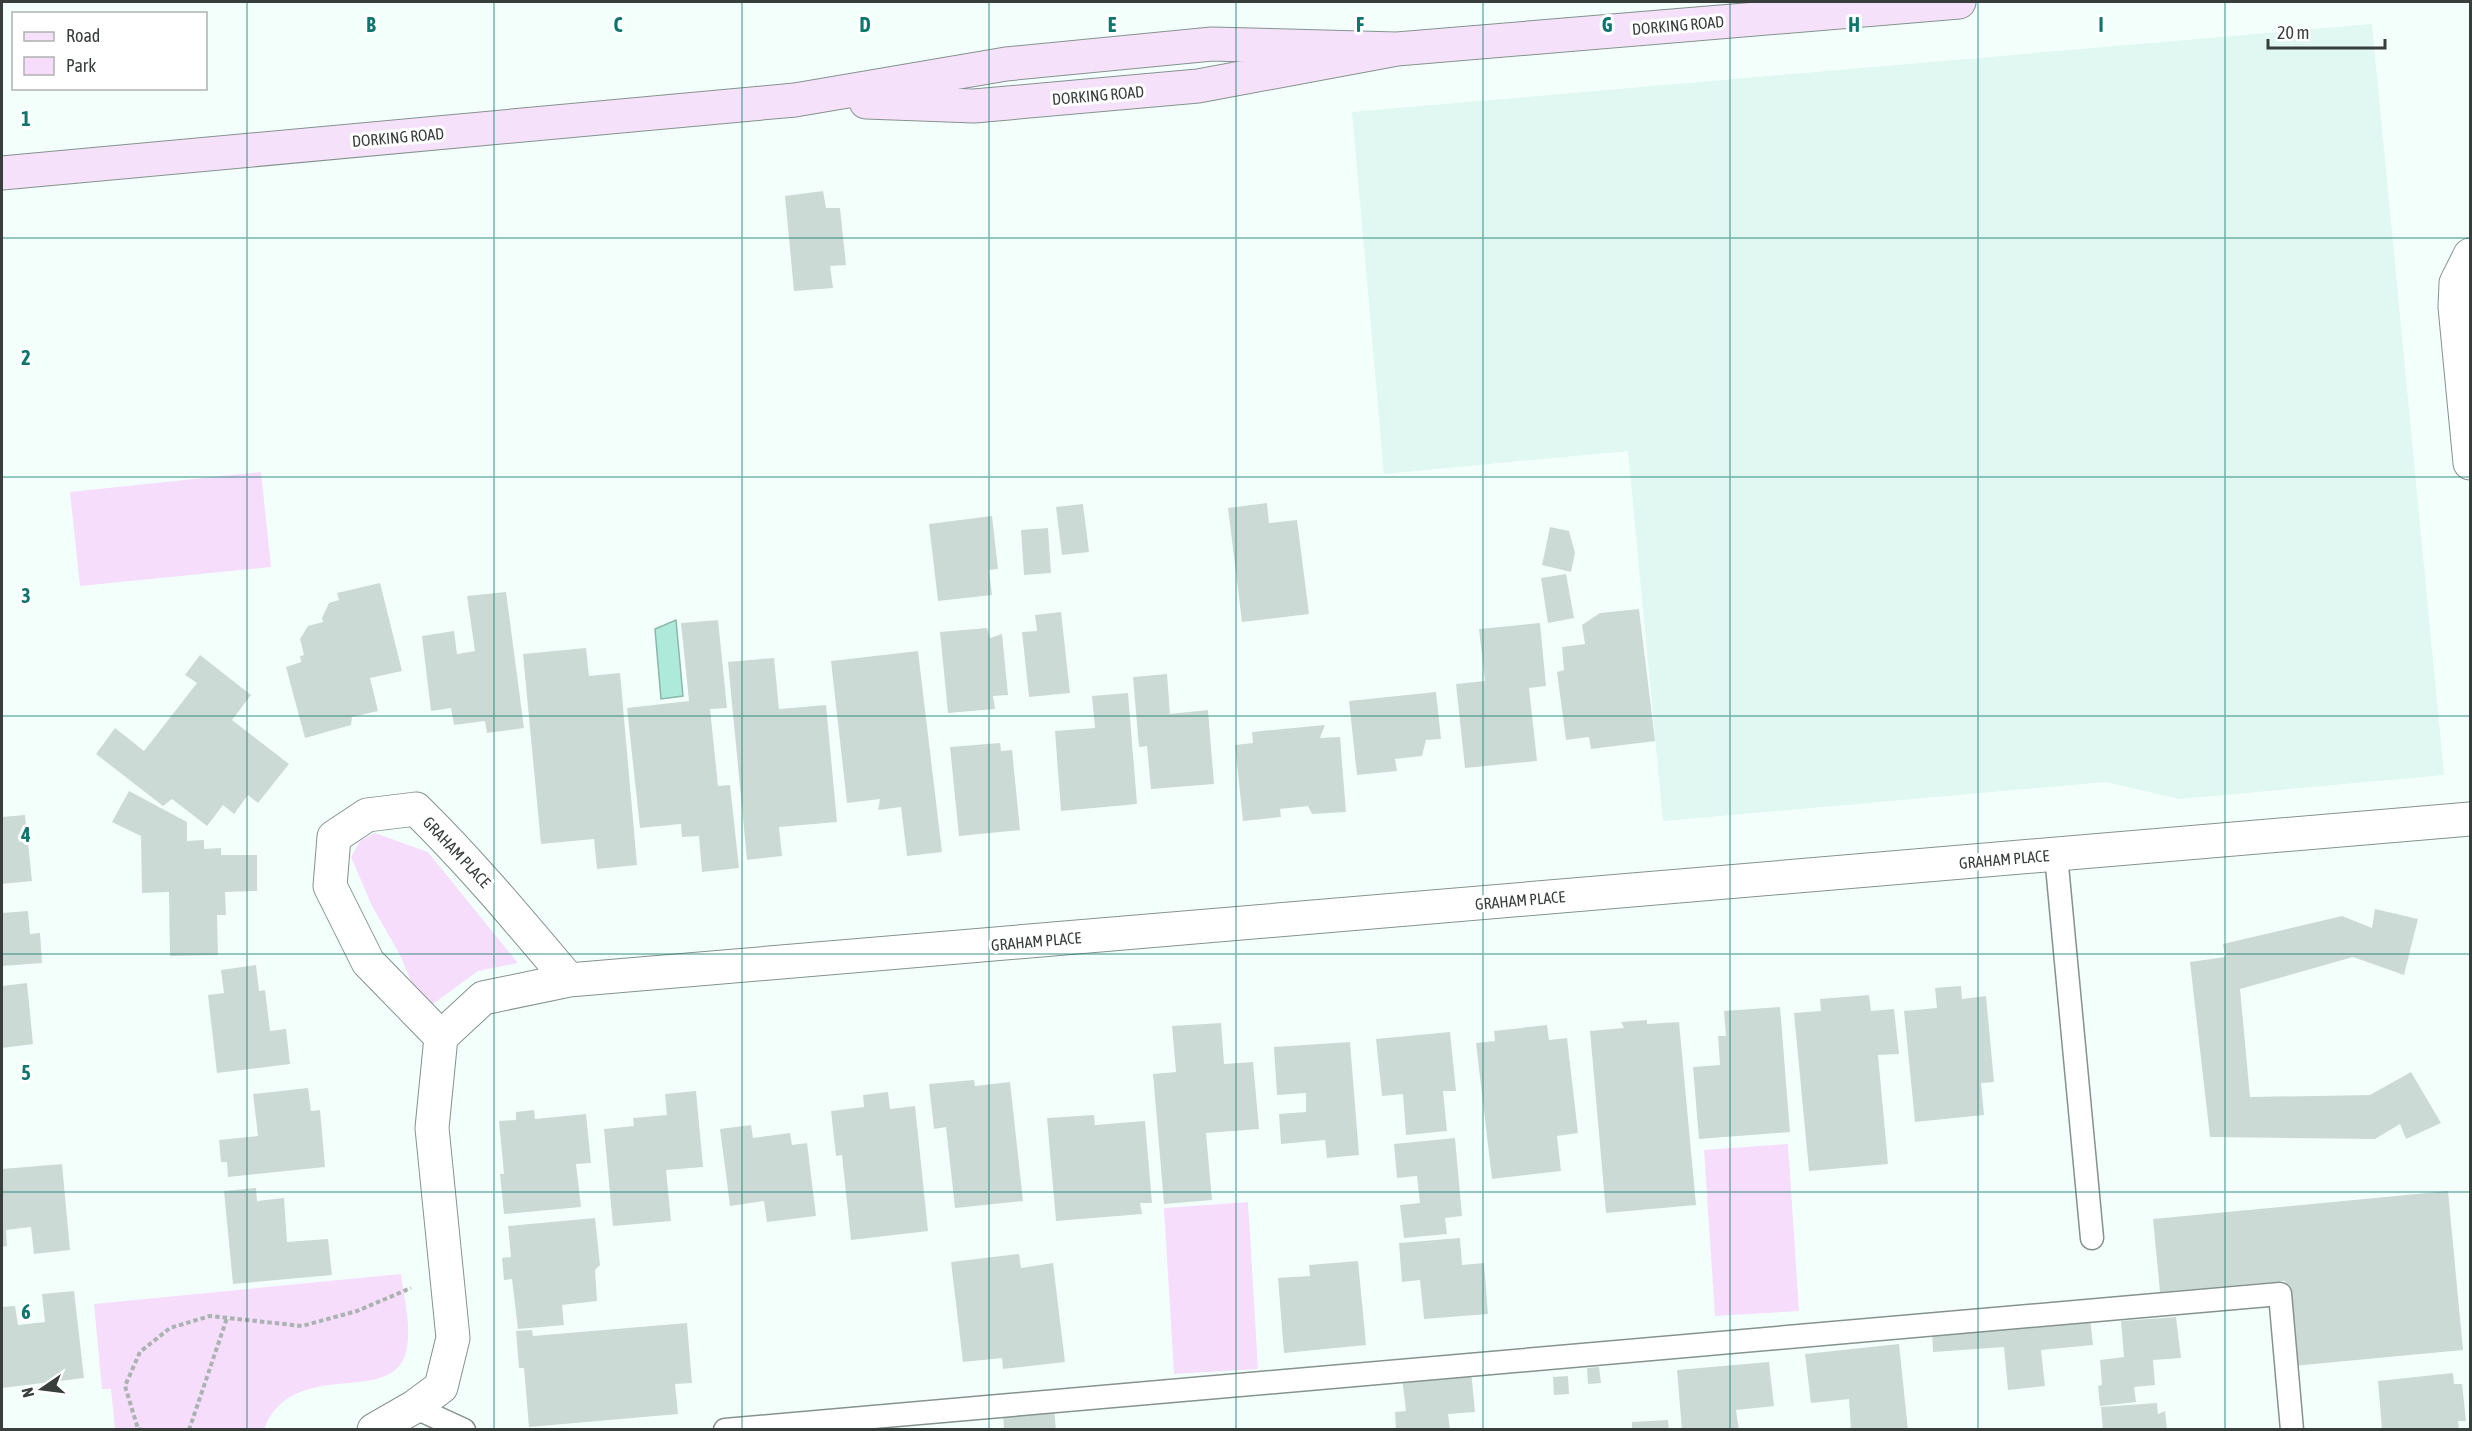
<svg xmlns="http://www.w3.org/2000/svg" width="2472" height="1431" font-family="'Asap Condensed',sans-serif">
<rect width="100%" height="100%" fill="#f3fffb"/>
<path fill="#e0f8f1" d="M2372,24L2444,775L2179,799L2106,782L1663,821L1628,451L1384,474L1352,112Z"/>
<path fill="#f6ddfc" d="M261,472L271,567L80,586L70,492Z
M375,833L428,852L518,963L478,971L429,1007L419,1000L400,955L372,906L351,857L360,841Z
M1788,1144L1799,1311L1715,1316L1704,1150Z
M1248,1202L1258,1369L1174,1374L1164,1208Z
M401,1274C404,1298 412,1328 406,1352C392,1408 293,1355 264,1429H115L111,1389H102L94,1304Z"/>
<path fill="#aeead9" stroke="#8bb6aa" stroke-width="1.5" d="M676,620L683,696L661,699L655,629Z"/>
<path fill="#ccdad5" d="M823,191L826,208H840L846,265L830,266L833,288L794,291L785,196Z
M1267,503L1269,523L1297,520L1309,614L1242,622L1228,508Z
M1083,504L1089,552L1062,555L1056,507Z
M992,516L998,569L989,570L992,595L938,601L929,524Z
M1550,527L1569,531L1575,553L1571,572L1542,565Z
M1048,528L1051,573L1024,575L1021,530Z
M1566,574L1574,618L1548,623L1541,578Z
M380,583L402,671L370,678L378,711L352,717L351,725L305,738L286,667L301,662L300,656L304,655L300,639L308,626L323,622L322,618L329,603L339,600L337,593Z
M506,592L524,728L487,733L485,721L454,725L451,708L431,711L422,636L454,631L457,654L475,651L467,596Z
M1639,609L1655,741L1591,749L1589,737L1566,740L1557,672L1564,670L1562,647L1585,644L1582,625L1600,613Z
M1061,612L1070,693L1029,697L1022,632L1037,631L1035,615Z
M718,620L727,708L710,709L718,786L730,785L739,868L702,872L699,836L682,837L681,824L640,828L627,708L689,701L681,623Z
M1540,623L1546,686L1529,688L1537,761L1465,768L1456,684L1485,681L1479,629Z
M987,628L990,638L1002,634L1008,695L993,696L995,709L948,713L940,632Z
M586,648L589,676L620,673L637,865L597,869L594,839L541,844L523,654Z
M918,651L942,852L907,856L901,807L878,810L880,799L847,803L831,661Z
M200,655L251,695L232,720L289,764L258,803L248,795L234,814L223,805L207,826L172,799L163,806L96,754L115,728L144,751L197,683L185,675Z
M774,658L779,709L826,705L837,822L779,827L782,856L747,860L728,662Z
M1167,674L1170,714L1208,710L1214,784L1151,789L1147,746L1139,747L1133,677Z
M1436,692L1441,739L1426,740L1422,756L1395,759L1397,771L1357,775L1349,701Z
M1128,693L1137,804L1061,811L1055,731L1095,728L1092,696Z
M1325,725L1320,738L1340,737L1346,812L1312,814L1308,806L1280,809L1281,817L1243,821L1235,745L1253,743L1252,732Z
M1000,743L1001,751L1012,750L1020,830L959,836L950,747Z
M129,791L187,822V841L204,840V849L221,848V855H257V891L225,892L226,915H217L218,955L170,956L169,892L142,893L141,836L112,822Z
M25,815L32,881L2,884V817Z
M2375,909L2418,919L2404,975L2353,957L2240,989L2250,1097L2370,1095L2411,1072L2441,1123L2406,1139L2400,1124L2375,1139L2210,1137L2190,962L2225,957L2223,944L2342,916L2372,928Z
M28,911L30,934L40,933L42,963L2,966V913Z
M256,965L259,991L265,990L270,1031L286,1029L290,1064L217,1073L208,995L224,993L221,970Z
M27,983L33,1044L2,1048V986Z
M1961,986L1962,999L1986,996L1994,1082L1981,1083L1984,1115L1915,1122L1904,1011L1937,1008L1935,988Z
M1869,995L1871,1011L1894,1009L1899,1054L1878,1055L1888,1164L1809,1171L1794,1013L1821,1011L1820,999Z
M1780,1007L1790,1132L1699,1139L1693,1067L1720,1065L1718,1036H1726L1724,1011Z
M1647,1020V1024L1679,1022L1696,1205L1606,1213L1590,1031L1624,1028L1621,1022Z
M1221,1023L1224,1064L1253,1062L1259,1129L1206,1133L1212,1200L1164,1204L1153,1074L1176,1072L1172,1026Z
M1547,1025L1549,1040L1567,1038L1578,1133L1557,1136L1561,1171L1492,1179L1476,1043L1495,1041L1494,1031Z
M1450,1032L1456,1091H1443L1447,1131L1406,1135L1403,1094L1382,1096L1376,1039Z
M1350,1042L1359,1155L1327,1158L1325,1140L1281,1144L1279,1114L1306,1112V1093L1277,1095L1274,1047Z
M974,1080L975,1086L1010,1082L1023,1201L955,1208L946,1127L934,1129L929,1084Z
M308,1088L311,1111L320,1110L325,1167L228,1177L227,1162H221L219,1140L258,1136L253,1094Z
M696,1091L703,1167L666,1170L671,1221L613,1226L604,1129L634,1126L633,1118L667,1115L665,1094Z
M888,1092L890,1109L915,1106L928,1231L851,1240L842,1155L836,1156L831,1111L864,1107L863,1095Z
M534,1110L535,1119L586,1114L591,1163L576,1164L581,1207L504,1214L500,1174H504L499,1121L516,1120V1112Z
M1094,1115L1095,1125L1145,1121L1152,1203H1140L1142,1214L1056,1221L1047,1118Z
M751,1125L753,1138L790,1133L792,1145L807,1143L816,1216L767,1222L764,1201L730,1206L720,1129Z
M1455,1138L1462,1216L1445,1218L1447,1234L1404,1238L1400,1205L1420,1203L1417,1176L1397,1178L1394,1144Z
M62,1164L70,1250L34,1254L31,1227L6,1230L7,1246L2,1247V1169Z
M256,1188L257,1201L284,1198L287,1242L328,1239L332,1275L233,1284L224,1191Z
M2448,1191L2463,1350L2293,1366L2285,1281L2160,1292L2153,1219Z
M595,1218L600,1265L595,1270L597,1301L562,1305L564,1325L518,1329L512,1279L504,1280L502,1258L511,1257L508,1226Z
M1460,1238L1462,1265L1484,1263L1488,1314L1424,1319L1420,1280L1402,1282L1399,1243Z
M1019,1254L1021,1268L1053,1263L1065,1362L1003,1369L1002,1358L963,1362L951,1262Z
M1358,1261L1366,1345L1284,1353L1278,1278L1310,1276L1309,1265Z
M74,1291L84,1378L2,1388V1307L15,1306L18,1325L45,1322L42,1294Z
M2090,1317L2093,1345L2041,1350L2045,1386L2008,1390L2004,1347L1933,1352L1932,1330Z
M2176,1317L2181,1358L2153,1360L2155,1385L2134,1387L2136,1402L2100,1406L2098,1386L2102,1385L2100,1360L2124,1357L2121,1321Z
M687,1323L692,1383L675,1384L678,1414L529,1427L524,1368H519L516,1331L532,1330L533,1336Z
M1899,1344L1908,1430H1851L1849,1399L1811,1403L1805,1354Z
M1769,1362L1774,1406L1736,1410L1739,1430H1682L1677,1370Z
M1599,1367L1601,1383L1588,1384L1587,1368Z
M1471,1371L1475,1412L1448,1414L1450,1430H1396L1395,1412L1406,1411L1402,1378Z
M2453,1373L2454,1384H2462L2466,1421H2458L2459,1430H2382L2378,1381Z
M1568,1376L1569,1394L1554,1395L1553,1377Z
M2157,1403L2158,1414L2165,1411L2167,1430H2103L2101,1407Z
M1054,1409L1056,1430H1004L1003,1414Z
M1668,1420L1669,1430H1632V1422Z"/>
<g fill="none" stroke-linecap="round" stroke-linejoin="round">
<defs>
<path id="service" d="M2056,855L2092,1238
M414,1407L464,1430
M725,1430L2280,1294L2292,1430"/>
<path id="minor" d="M2470,255L2456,283L2455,307L2470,463
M441,1037L368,962L330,886L334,837L367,815L416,809C471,863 520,922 569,980
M374,1430L414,1407L441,1387L453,1338L432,1128L441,1037L483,998L569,980L2470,819"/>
<path id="secondary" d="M866,102L974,106L1198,86L1397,49L1959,2
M2,173L795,100L1006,64L1212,44L1397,49"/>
</defs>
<use href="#service" stroke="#85928e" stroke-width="25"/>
<use href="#minor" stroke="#85928e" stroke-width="35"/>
<use href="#secondary" stroke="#85928e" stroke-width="35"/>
<path stroke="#a9b3af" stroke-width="4" stroke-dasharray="4.5 3" stroke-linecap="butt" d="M143,1430L138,1429L125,1386L140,1352L170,1328L210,1316L302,1326L357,1311L411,1288
M189,1430L227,1318"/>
<use href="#service" stroke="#fff" stroke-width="22"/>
<use href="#minor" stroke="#fff" stroke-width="33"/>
<use href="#secondary" stroke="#f6e1fa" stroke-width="33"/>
</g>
<path fill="none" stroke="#0f766e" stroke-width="1.5" stroke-opacity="0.55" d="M247,2V1430M494,2V1430M742,2V1430M989,2V1430M1236,2V1430M1483,2V1430M1730,2V1430M1978,2V1430M2225,2V1430M2,238H2470M2,477H2470M2,716H2470M2,954H2470M2,1192H2470"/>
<g text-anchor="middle" stroke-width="6" stroke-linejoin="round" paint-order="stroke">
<g font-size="16" fill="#383e3c" stroke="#fff">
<text transform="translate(1678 25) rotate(-5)" y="6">DORKING ROAD</text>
<text transform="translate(1098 95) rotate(-5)" y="6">DORKING ROAD</text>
<text transform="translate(398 137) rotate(-5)" y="6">DORKING ROAD</text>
<text transform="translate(457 852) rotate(47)" y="6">GRAHAM PLACE</text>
<text transform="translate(2004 859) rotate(-5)" y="6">GRAHAM PLACE</text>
<text transform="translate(1520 900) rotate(-5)" y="6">GRAHAM PLACE</text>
<text transform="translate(1036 941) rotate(-5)" y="6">GRAHAM PLACE</text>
</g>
</g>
<g font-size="20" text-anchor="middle" font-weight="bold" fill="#0f766e" stroke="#fff" stroke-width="6" stroke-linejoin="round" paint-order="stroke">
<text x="371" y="32">B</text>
<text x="618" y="32">C</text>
<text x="865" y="32">D</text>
<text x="1112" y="32">E</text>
<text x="1360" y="32">F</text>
<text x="1607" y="32">G</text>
<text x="1854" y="32">H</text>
<text x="2101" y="32">I</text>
<text x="26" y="126">1</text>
<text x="26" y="365">2</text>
<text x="26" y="603">3</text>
<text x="26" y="842">4</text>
<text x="26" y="1080">5</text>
<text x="26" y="1319">6</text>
</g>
<rect width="2472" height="1431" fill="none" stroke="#383e3c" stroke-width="6"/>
<rect x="12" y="12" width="195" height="78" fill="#ffffff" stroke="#afb2b1" stroke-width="1.5"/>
<rect x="24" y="32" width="30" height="9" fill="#f6e1fa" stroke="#afb2b1" stroke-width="1.5"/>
<text x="66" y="42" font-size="18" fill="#383e3c">Road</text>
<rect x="24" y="57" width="30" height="18" fill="#f6ddfc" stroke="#afb2b1" stroke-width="1.5"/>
<text x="66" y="72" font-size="18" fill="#383e3c">Park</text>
<g transform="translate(42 1389) rotate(256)" stroke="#ffffff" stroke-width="4.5" paint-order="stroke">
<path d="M0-4.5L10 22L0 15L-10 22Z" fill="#383e3c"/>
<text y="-9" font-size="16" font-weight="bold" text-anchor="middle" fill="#383e3c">N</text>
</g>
<path d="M2268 39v9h117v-9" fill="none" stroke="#383e3c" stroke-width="3"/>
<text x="2277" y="39" font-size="18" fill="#383e3c" stroke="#ffffff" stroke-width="4.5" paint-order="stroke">20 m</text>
</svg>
